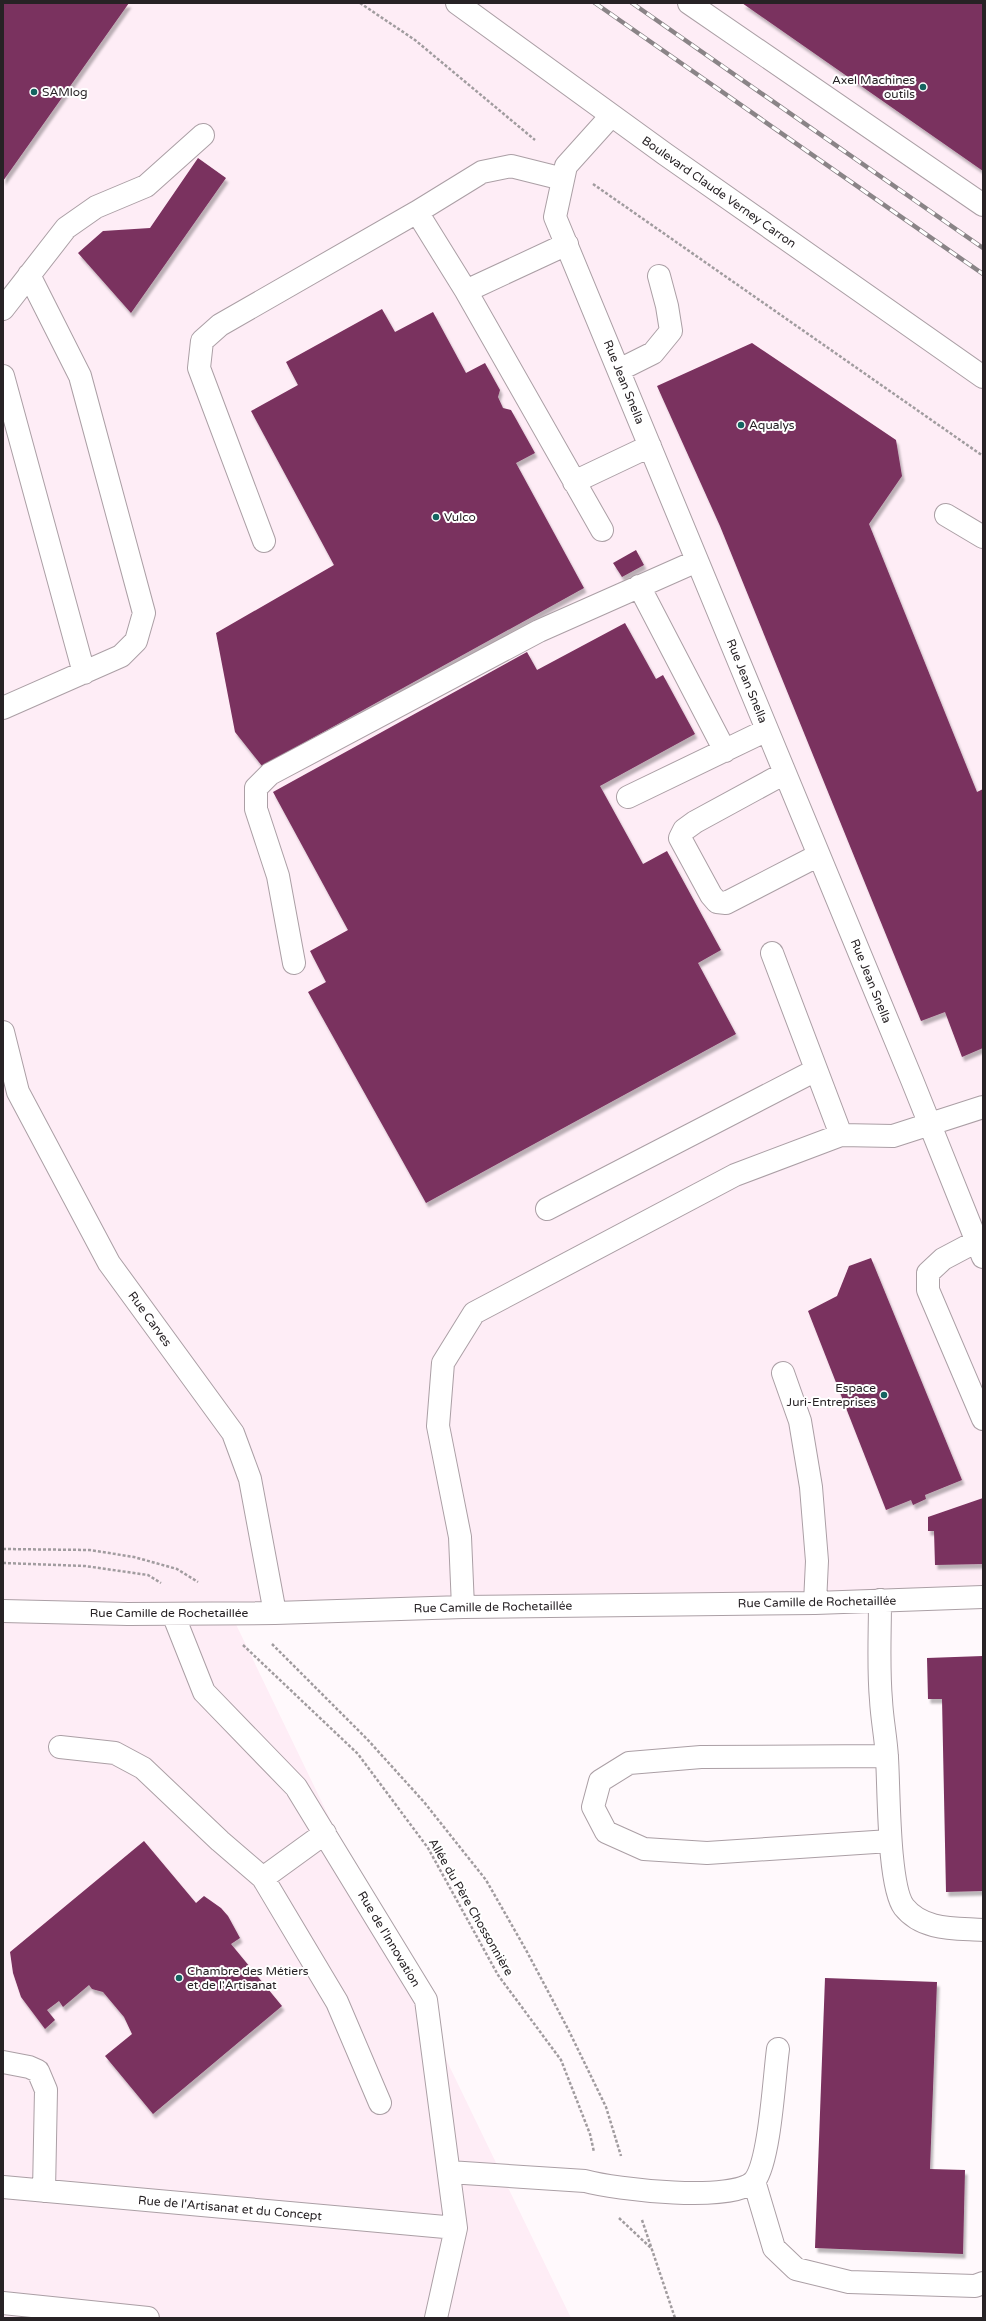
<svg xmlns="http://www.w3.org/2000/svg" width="986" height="2321" font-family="'Varela Round',sans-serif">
<defs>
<filter id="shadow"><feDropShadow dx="2.5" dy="4.5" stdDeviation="1" flood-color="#0004"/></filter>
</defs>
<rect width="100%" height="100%" fill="#fff9fc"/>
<path fill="#feedf6" d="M3,3H683L983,213V1605L230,1612L571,2318H3Z
M698,3H983V199Z"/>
<path fill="#7a315e" filter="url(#shadow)" d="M3,3H129L3,181Z
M742,3H983V171Z
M198,158L226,178L131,313L78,253L103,231L150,228Z
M382,309L395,332L433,312L466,373L485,363L500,390L498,397L503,408L511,410L535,453L516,463L584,588L262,766L235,732L216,633L334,565L251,411L298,385L286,362Z
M752,343L896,440L902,476L869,524L977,792L983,789V1048L962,1057L945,1012L921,1021L720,526L657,386Z
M636,550L644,565L622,577L613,563Z
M625,623L656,679L663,675L695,734L600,786L643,864L667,851L721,950L698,963L736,1034L426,1203L308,992L326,982L310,951L348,930L273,792L527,652L537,670Z
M871,1258L962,1480L925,1495L926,1499L913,1505L911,1500L886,1510L808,1311L837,1296L849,1266Z
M983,1498V1564L935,1565L934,1531H928V1517Z
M983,1656V1891L946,1892L942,1699H928L927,1658Z
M144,1841L196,1903L204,1896L221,1908L228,1916L240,1938L231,1944L282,2006L153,2114L105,2056L132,2034L124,2017L103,1992L92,1989L89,1985L63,2007L59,2001L47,2010L55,2020L45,2029L21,1997L13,1973L10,1952Z
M825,1978L937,1982L930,2169L965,2170L963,2254L815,2248Z"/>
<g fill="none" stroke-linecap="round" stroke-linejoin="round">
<defs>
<path id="minor" d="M689,3L983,205
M611,116L566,166L555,217L912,1080L983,1257
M417,212L482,172L511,166L563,179
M466,291L567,244
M3,309L66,228L96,207L146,186L203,135
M619,370L653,353L671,331L667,306L659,276
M3,376L84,673
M574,482L650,446
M946,515L983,537
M264,541L199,368L202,341L220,325L417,212L466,291L602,530
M639,586L725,751
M3,708L121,656L136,641L144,613L80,376L29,275
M785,773L695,822L684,830L680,838L711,895L717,902L726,903L819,855
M628,797L767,730
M772,953L841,1135
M294,963L278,876L256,809V788L270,774L539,631L697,561
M3,1032L18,1092L109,1263L233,1433L250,1479L275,1613
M547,1209L816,1070
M977,1241L943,1259L928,1273V1290L983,1419
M783,1373L800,1421L811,1487L817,1561L815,1603
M880,1600C880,1634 878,1667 881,1700C882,1720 886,1738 887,1758C889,1787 888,1886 904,1907C923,1931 956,1928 983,1930
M463,1607L460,1537L438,1426L443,1363L474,1313L735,1175L841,1135L893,1136L983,1107
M3,1611L128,1614L275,1613L463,1607L815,1603L983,1597
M173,1614L204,1692L296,1787L426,2000L456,2228L436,2318
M60,1747L115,1753L143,1768L220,1841L263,1878L337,2002L380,2103
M887,1756L701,1757L629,1763L600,1781L593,1807L606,1832L644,1849L707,1853L890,1841
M263,1878L325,1833
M3,2062L29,2067L38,2071L46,2090L44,2191
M449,2172L585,2181C614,2189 736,2204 755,2180C770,2159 774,2078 778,2049
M754,2181L774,2248L796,2269L849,2282L975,2286L983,2283
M3,2187L456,2228
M3,2303L148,2318"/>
<path id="major" d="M457,3L665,154L983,377"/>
</defs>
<use href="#minor" stroke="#ab9fa5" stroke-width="24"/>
<use href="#major" stroke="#ab9fa5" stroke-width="24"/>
<path stroke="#a19c9f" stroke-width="2.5" stroke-dasharray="3 2" stroke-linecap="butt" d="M360,3L415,40L535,140
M593,184L983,456
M3,1549L90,1550L134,1557L177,1569L198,1582
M3,1563L85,1566L148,1575L161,1583
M272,1644L367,1739L424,1802L486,1880L526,1950L568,2029L606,2107L621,2156
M243,1645L358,1754L428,1848L498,1975L561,2060L590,2134L594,2152
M619,2218L652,2249
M642,2220L675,2318"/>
<use href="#minor" stroke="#fff" stroke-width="22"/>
<use href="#major" stroke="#fff" stroke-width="22"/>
<defs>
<path id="rail" d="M595,3L983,274
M632,3L983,248"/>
</defs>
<use href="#rail" stroke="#8a8487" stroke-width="4.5"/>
<use href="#rail" stroke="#fff" stroke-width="3" stroke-dasharray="9" stroke-linecap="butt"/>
</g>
<g fill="#146360" stroke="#fff" stroke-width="1.5">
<circle cx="923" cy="87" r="4"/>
<circle cx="34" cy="92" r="4"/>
<circle cx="741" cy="425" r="4"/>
<circle cx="436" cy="517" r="4"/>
<circle cx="884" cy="1395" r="4"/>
<circle cx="179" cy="1978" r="4"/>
</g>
<g text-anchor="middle" stroke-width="4" stroke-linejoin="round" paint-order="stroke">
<g font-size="12" fill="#272225" stroke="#fff" text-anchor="start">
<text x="915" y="84" text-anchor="end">Axel Machines<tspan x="915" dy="14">outils</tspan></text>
<text x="42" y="96">SAMlog</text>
<text x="749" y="429">Aqualys</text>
<text x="444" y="521">Vulco</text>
<text x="876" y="1392" text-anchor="end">Espace<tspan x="876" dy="14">Juri-Entreprises</tspan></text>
<text x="187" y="1975">Chambre des Métiers<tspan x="187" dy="14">et de l'Artisanat</tspan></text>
</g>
<g font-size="12" fill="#272225" stroke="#fff">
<text transform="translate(719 192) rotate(35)" y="4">Boulevard Claude Verney Carron</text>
<text transform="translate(624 382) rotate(68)" y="4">Rue Jean Snella</text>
<text transform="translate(747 681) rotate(68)" y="4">Rue Jean Snella</text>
<text transform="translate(871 981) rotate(68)" y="4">Rue Jean Snella</text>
<text transform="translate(150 1319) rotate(54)" y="4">Rue Carves</text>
<text transform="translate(817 1602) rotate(-1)" y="4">Rue Camille de Rochetaillée</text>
<text transform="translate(493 1607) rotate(-1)" y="4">Rue Camille de Rochetaillée</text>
<text x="169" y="1617">Rue Camille de Rochetaillée</text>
<text transform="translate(471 1907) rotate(60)" y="4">Allée du Père Chossonnière</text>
<text transform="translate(389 1939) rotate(59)" y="4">Rue de l'Innovation</text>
<text transform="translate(230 2208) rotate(5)" y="4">Rue de l'Artisanat et du Concept</text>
</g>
</g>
<rect width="986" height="2321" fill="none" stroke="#272225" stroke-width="8"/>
</svg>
